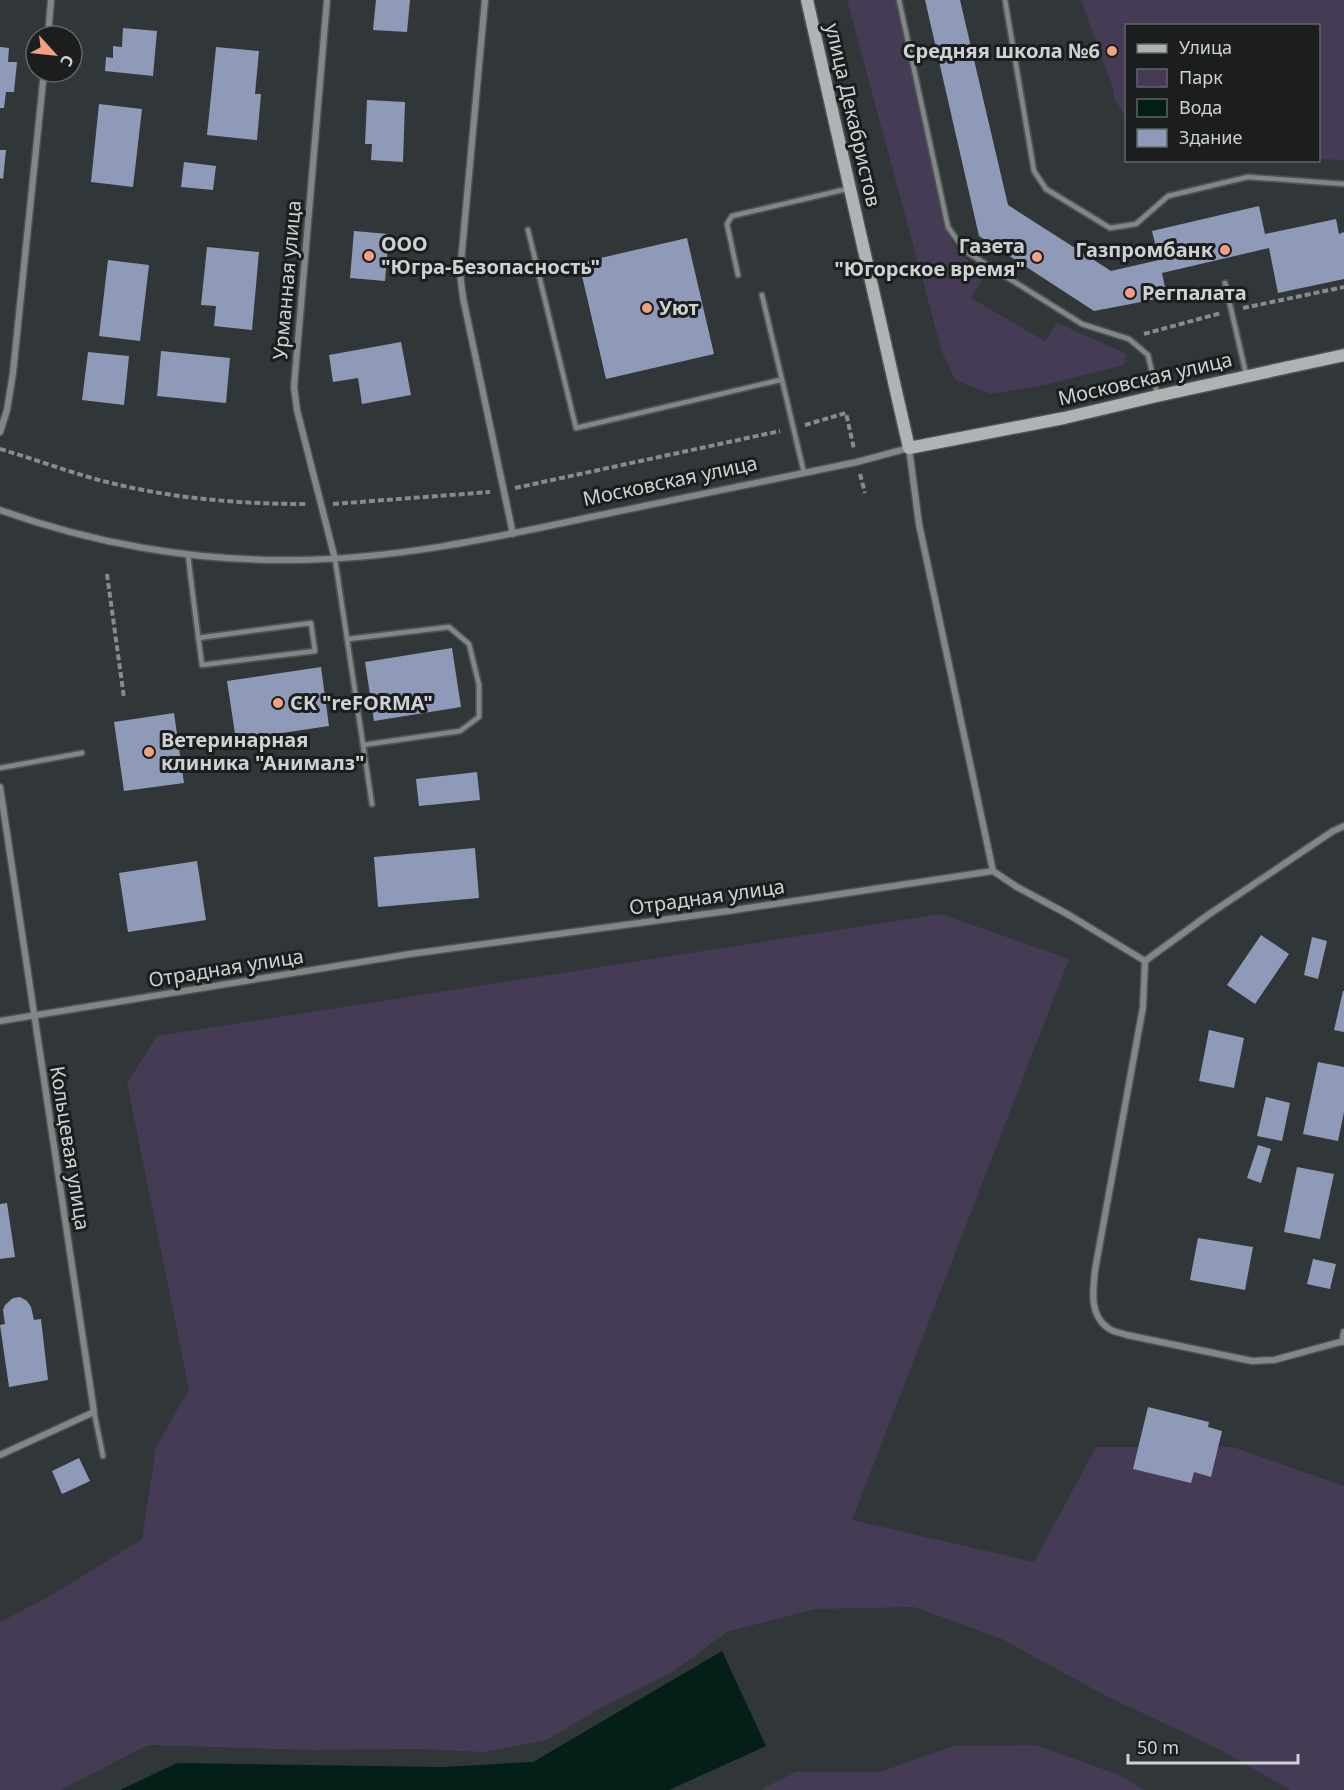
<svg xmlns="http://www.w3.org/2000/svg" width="1344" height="1790" font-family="'Noto Sans',sans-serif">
<rect width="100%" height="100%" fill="#313639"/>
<path fill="#453b54" d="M847,0H896L952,242L959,253L985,276L971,298L1045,341L1057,323L1127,354L1124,365L1045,385L992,394L967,385L955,379L942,352Z
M1081,0H1344V160L1319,159L1318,26H1126V114L1123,112L1115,100L1112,85Z
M941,914L1069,959L852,1520L1034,1562L1096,1447H1233L1344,1486V1790H1290L1219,1749L1106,1696L1002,1639L914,1607L815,1609L727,1632L674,1671L602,1707L547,1740L484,1752L415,1749L311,1750L148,1745L60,1790H0V1622L52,1595L142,1539L156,1447L189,1389L127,1083L157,1036Z
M1036,1745L1119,1775L1145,1790H760L796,1772H880L953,1746Z"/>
<path fill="#031f18" d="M722,1651L766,1746L669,1790H120L177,1763L442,1767L533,1762Z"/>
<path fill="#8f9ab8" d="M376,0H410L407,32L373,30Z
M925,0H960L1008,205L1111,271L1159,260L1152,231L1259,206L1265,234L1336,219L1339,234L1344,232V279L1278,293L1269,248L1162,273L1167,297L1094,311L979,236Z
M123,28L157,31L153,76L105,71L106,57L113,58V46L122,47Z
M0,47L9,48L8,62H17L14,92H6L4,108H0Z
M216,47L259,51L255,94H261L257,140L207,135Z
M367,100L405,102L403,162L371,160L372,144H365Z
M99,104L142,109L133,187L91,182Z
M0,150H6L3,179L0,178Z
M184,162L216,166L213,190L181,187Z
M354,231L389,234L385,281L350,278Z
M687,238L714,354L606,379L579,263Z
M207,247L259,252L252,330L214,326L216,306L201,305Z
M108,260L149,265L140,341L99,336Z
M401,342L411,395L362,404L358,378L333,382L329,355Z
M161,351L230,358L226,403L157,396Z
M88,352L129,356L124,405L82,400Z
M452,648L461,707L374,721L365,662Z
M321,667L329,726L236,740L227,681Z
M174,713L184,783L124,791L114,722Z
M477,772L480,800L419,806L416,779Z
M475,848L479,898L378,907L374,857Z
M197,861L206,920L128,932L119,873Z
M1261,935L1289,954L1255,1004L1227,985Z
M1312,937L1327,941L1318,979L1304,975Z
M1343,991H1344V1032L1334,1030Z
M1209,1030L1244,1038L1234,1088L1199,1081Z
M1318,1062L1344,1067V1112L1338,1141L1303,1134Z
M1266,1097L1290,1103L1282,1141L1257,1136Z
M1258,1145L1271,1149L1261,1183L1247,1178Z
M1297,1167L1334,1174L1320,1239L1284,1232Z
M7,1203L15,1257L0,1259V1204Z
M1198,1238L1253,1247L1245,1290L1190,1280Z
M1313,1259L1336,1264L1330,1289L1307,1284Z
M13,1298L20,1297L27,1301L31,1307L34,1320L41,1319L48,1380L9,1387L0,1325L5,1324L3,1310L5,1305Z
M1148,1407L1209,1422L1208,1427L1222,1431L1211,1477L1194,1472L1191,1483L1133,1469Z
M79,1458L90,1481L62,1494L52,1471Z"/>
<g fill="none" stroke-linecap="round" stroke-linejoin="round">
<defs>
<path id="service" d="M899,0L948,227L965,251L1082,324L1129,339L1148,355L1157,394
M1005,0L1034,171L1046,189L1110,228L1136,224L1168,196L1248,177L1344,184
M528,230L576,428L780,380
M738,275L727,224L732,216L847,189
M1225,283L1246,374
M762,295L804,473
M188,554C192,591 197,628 202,665L315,651L311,623L198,638
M335,559L372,804
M348,639L449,627L469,644L479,685V717L460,731L363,745
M0,768L82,753
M94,1412L103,1456"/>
<path id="minor" d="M327,0L294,387L297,410L335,559
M485,0L460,273L463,298L513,534
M48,36L51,0
M0,432L7,410L13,373L44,72
M0,510C91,543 192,561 290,560C390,560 489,539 586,518C677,500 767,481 857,462L909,448L919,524L993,871L728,911L410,954L0,1021
M0,787L94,1412L0,1455
M993,871L1017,887L1069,915L1145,961L1208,915L1333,831L1344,826
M1145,961L1143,1007L1095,1270C1093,1290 1089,1315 1108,1328C1113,1332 1121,1333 1127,1335L1252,1361L1274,1360L1344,1341
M1342,1342L1344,1332"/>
<path id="secondary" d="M807,0L909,448L1064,418L1157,396L1344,355"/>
</defs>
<use href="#service" stroke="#4d5255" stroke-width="8"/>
<use href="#minor" stroke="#4d5255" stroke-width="9"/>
<use href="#secondary" stroke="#4d5255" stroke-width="15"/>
<path stroke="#878b8c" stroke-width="4" stroke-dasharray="6 3" stroke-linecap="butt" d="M1243,308L1344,287
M1144,334L1221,313
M805,425L846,413L854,449
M0,449C38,460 76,475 115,484C178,499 242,504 307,504
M860,474L865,493
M515,488L780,431
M333,504L490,492
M107,574L124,698"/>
<use href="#service" stroke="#838686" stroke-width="4.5"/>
<use href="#minor" stroke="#838686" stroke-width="6"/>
<use href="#secondary" stroke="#aeb3b4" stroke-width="12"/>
</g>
<g fill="#f3a082" stroke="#1b1d1e" stroke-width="2">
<circle cx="1112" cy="51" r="6"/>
<circle cx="1225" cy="250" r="6"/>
<circle cx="369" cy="256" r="6"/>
<circle cx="1037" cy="257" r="6"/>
<circle cx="1130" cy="293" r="6"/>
<circle cx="647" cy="308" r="6"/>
<circle cx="278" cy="703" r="6"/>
<circle cx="149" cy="752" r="6"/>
</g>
<g text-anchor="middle" stroke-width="6" stroke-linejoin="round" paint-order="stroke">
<g font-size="20" font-weight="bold" fill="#cfd2d3" stroke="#1b1d1e" text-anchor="start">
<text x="1100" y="58" text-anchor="end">Средняя школа №6</text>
<text x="381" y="251">ООО<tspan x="381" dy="23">"Югра-Безопасность"</tspan></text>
<text x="1025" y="253" text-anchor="end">Газета<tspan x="1025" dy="23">"Югорское время"</tspan></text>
<text x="1213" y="257" text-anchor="end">Газпромбанк</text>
<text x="1142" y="300">Регпалата</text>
<text x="659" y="315">Уют</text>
<text x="290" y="710">СК "reFORMA"</text>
<text x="161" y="747">Ветеринарная<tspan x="161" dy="23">клиника "Анималз"</tspan></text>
</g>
<g font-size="20" fill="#cfd2d3" stroke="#1b1d1e">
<text transform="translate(853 115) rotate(77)" y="7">улица Декабристов</text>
<text transform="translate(287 280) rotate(-85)" y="7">Урманная улица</text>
<text transform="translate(1145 379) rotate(-13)" y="7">Московская улица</text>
<text transform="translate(670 481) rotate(-12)" y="7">Московская улица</text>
<text transform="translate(707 897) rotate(-8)" y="7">Отрадная улица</text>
<text transform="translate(226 968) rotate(-9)" y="7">Отрадная улица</text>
<text transform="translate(70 1148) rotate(81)" y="7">Кольцевая улица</text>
</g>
</g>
<rect x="1125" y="24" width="195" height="138" fill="#1b1d1e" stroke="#636566" stroke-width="1.5"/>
<rect x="1137" y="44" width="30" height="9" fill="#aeb3b4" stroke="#636566" stroke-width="1.5"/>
<text x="1179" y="54" font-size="18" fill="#cfd2d3">Улица</text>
<rect x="1137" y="69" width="30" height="18" fill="#453b54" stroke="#636566" stroke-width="1.5"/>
<text x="1179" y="84" font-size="18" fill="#cfd2d3">Парк</text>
<rect x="1137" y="99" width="30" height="18" fill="#031f18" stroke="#636566" stroke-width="1.5"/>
<text x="1179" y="114" font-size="18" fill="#cfd2d3">Вода</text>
<rect x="1137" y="129" width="30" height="18" fill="#8f9ab8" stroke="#636566" stroke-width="1.5"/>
<text x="1179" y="144" font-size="18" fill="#cfd2d3">Здание</text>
<g transform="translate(54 54) rotate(117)"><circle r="28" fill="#1b1d1e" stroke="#636566" stroke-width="1.5"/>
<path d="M0-4.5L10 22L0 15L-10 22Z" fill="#f3a082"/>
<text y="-9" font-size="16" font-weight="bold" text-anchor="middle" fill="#cfd2d3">С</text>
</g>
<path d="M1128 1754v9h170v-9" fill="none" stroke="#cfd2d3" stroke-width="3"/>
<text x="1137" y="1754" font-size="18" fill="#cfd2d3" stroke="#1b1d1e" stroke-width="4.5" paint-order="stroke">50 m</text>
</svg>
